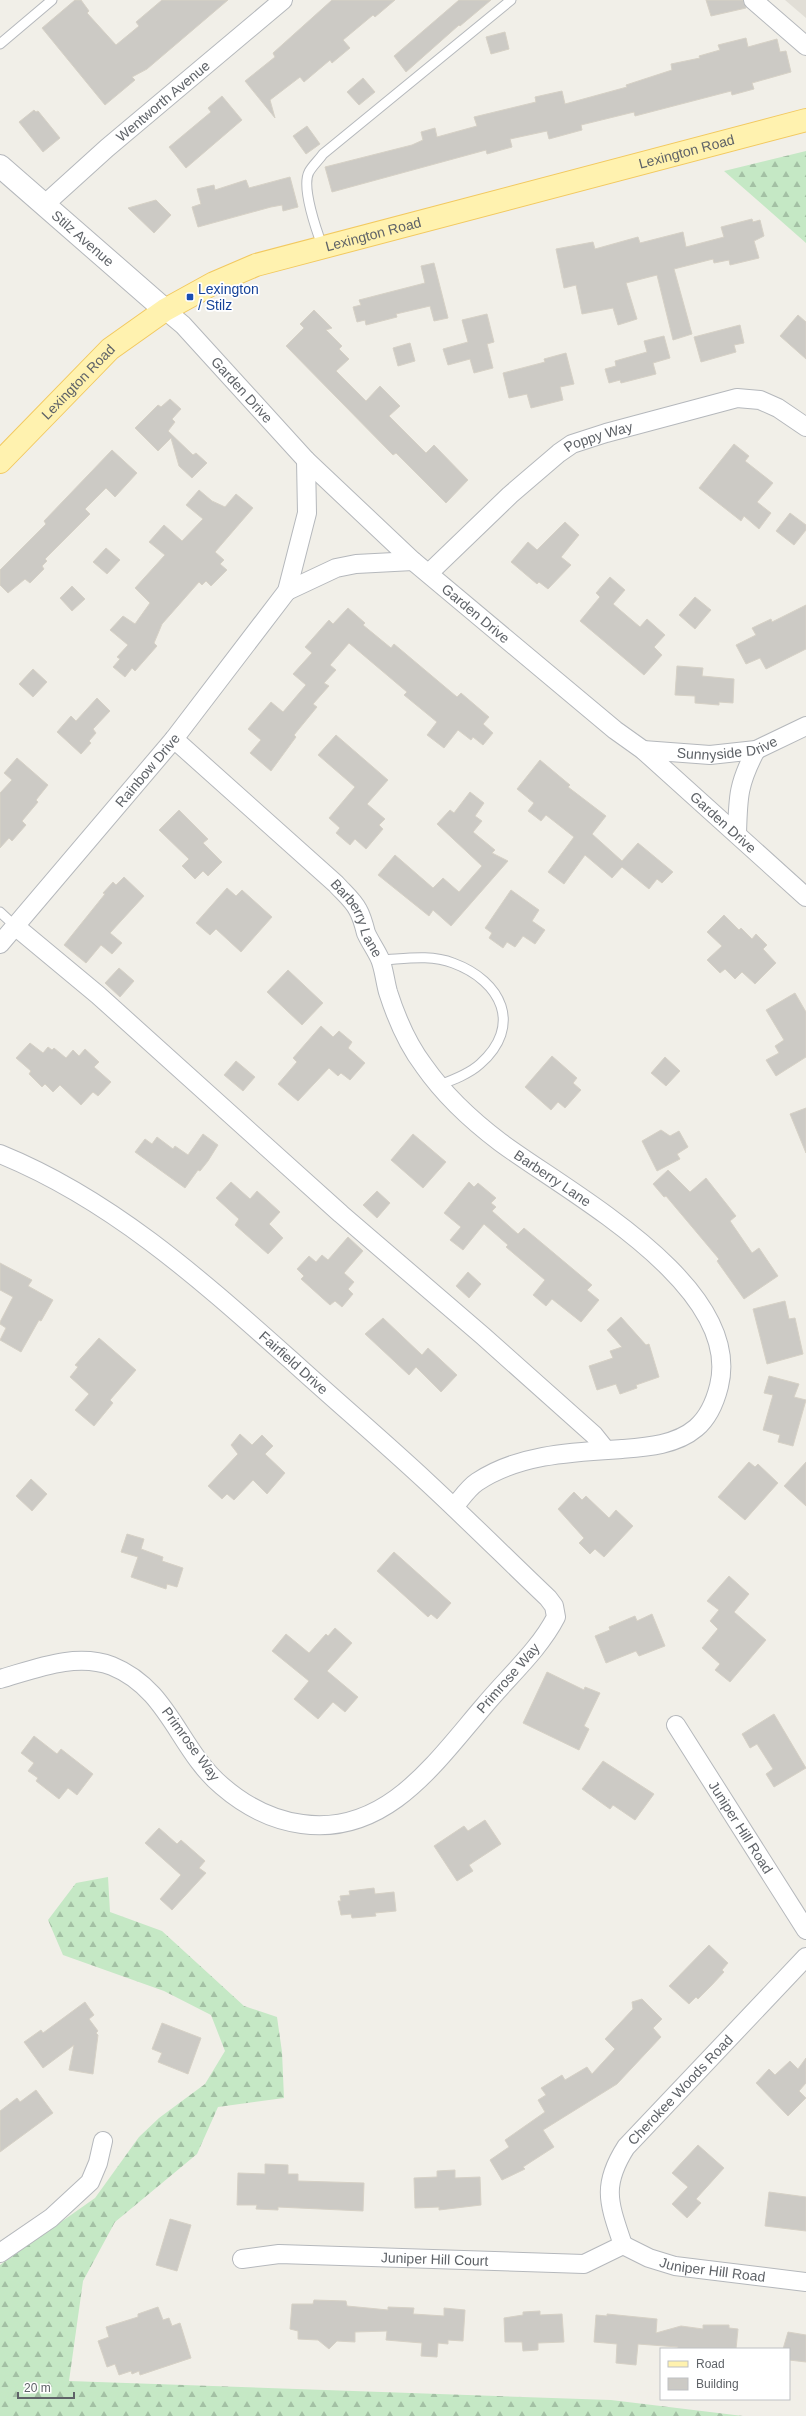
<svg xmlns="http://www.w3.org/2000/svg" width="806" height="2416" font-family="Helvetica,sans-serif">
<defs>
<pattern id="forest-firs" width="22" height="20" patternUnits="userSpaceOnUse"><rect width="22" height="20" fill="#c5e8c5"/><path d="M5 1l3.5 6h-7zM16 11l3.5 6h-7z" fill="#a3c0a4"/></pattern>
</defs>
<rect width="100%" height="100%" fill="#f1efe8"/>
<path fill="#e1ded6" d="M785,0H806V18Z"/>
<path fill="url(#forest-firs)" d="M806,151V243L724,171Z
M108,1877L110,1912L162,1931L244,2006L277,2017L282,2052L284,2098L218,2107L197,2154L115,2222L83,2281L69,2381L611,2400L743,2416H0V2265L95,2198L139,2137L159,2118L205,2084L225,2051L211,2015L164,1991L63,1955L48,1920L76,1883Z"/>
<path fill="#cccac5" stroke="#d6d1c6" d="M75,0H81L89,11L87,13L116,45L139,26L136,22L162,0H228L147,69L132,77L135,80L105,105L42,28Z
M332,0H395L375,17L373,15L343,40L350,48L332,63L330,60L304,82L300,77L270,100L275,118L245,81L275,57L273,53Z
M459,0H491L460,26L459,25L406,72L394,56Z
M706,0H743L746,8L711,16Z
M505,32L509,49L491,54L486,37Z
M746,38L748,47L777,39L780,52L786,51L791,72L752,83L754,89L732,95L731,91L635,116L634,112L581,125L582,130L549,139L547,131L510,139L512,147L487,154L486,150L332,192L325,167L412,145L423,140L421,132L435,128L437,137L477,126L474,117L536,102L535,97L562,91L565,104L627,87L626,85L672,70L671,64L700,58L699,56L720,50L718,45Z
M363,78L375,92L359,105L347,92Z
M222,96L242,120L186,168L169,147L211,112L208,108Z
M34,110L36,112L38,111L60,138L43,152L19,122Z
M307,126L320,144L306,154L293,136Z
M290,177L298,207L283,211L282,205L271,207L198,227L192,207L201,204L197,189L214,185L215,190L246,180L249,188Z
M156,200L171,215L154,233L128,208Z
M752,219L753,222L760,220L764,236L754,241L759,258L730,265L729,260L714,263L713,259L674,269L692,334L673,340L657,275L626,283L637,319L618,325L613,308L582,314L576,285L564,288L556,249L593,242L595,249L638,237L640,243L683,232L686,247L724,237L721,227Z
M434,263L448,318L434,321L430,306L396,314L397,317L366,325L365,320L357,322L353,307L361,305L359,300L425,283L421,266Z
M314,310L332,328L326,330L342,346L339,349L349,359L336,371L366,401L380,386L400,406L389,416L426,453L434,445L468,480L446,503L396,453L393,455L286,346L304,328L300,324Z
M487,314L494,342L487,344L493,368L474,373L470,359L448,365L443,349L468,342L462,320Z
M798,315L806,322V359L780,336Z
M740,325L744,343L734,345L736,352L701,362L694,337Z
M664,336L670,358L653,363L656,374L621,383L620,380L609,383L605,369L616,366L615,361L647,352L644,341Z
M410,343L415,361L398,366L393,348Z
M566,353L574,384L560,387L563,400L531,408L527,394L509,398L503,373L545,362L544,359Z
M170,399L181,409L172,419L175,422L168,431L193,455L196,453L207,463L192,478L179,466L171,438L158,451L135,428L158,405L161,407Z
M734,444L749,456L745,461L773,483L757,502L771,513L759,529L744,516L741,521L699,488Z
M112,450L137,473L115,497L106,488L85,509L90,514L45,559L47,561L42,566L44,569L30,583L25,579L8,593L0,585V570L46,524L44,521Z
M199,490L212,501L225,507L236,494L253,508L215,552L224,560L220,564L227,570L211,586L206,581L202,585L199,582L162,624L154,643L157,646L135,671L132,668L125,677L113,667L120,659L117,657L128,645L110,630L123,616L135,624L150,603L135,588L165,555L149,542L164,525L182,541L203,519L186,505Z
M790,513L806,525V530L794,545L776,531Z
M565,522L579,535L561,557L571,565L548,589L539,582L537,584L511,562L528,542L537,550Z
M106,548L120,560L107,574L93,562Z
M610,577L625,590L613,604L640,627L647,619L665,635L654,647L662,655L644,675L580,621L600,597L596,593Z
M72,586L85,599L72,611L60,598Z
M695,597L711,610L695,629L679,615Z
M806,605V649L766,669L760,658L746,664L736,645L756,635L752,628L771,619L772,622Z
M348,608L365,623L363,625L391,648L394,644L457,697L461,693L489,717L483,724L493,733L483,745L473,737L471,740L458,730L444,748L427,735L437,722L404,695L407,692L349,643L330,665L336,670L324,683L329,686L313,704L317,707L294,735L296,737L271,771L250,753L261,740L248,729L271,702L283,712L306,685L293,674L312,653L305,647L329,620L333,624Z
M677,666L703,668L702,676L734,679L733,703L719,702V705L695,703V696L675,695Z
M33,669L47,682L33,697L19,684Z
M97,698L110,711L93,729L96,733L89,741L91,743L81,754L57,732L71,716L76,721Z
M336,735L388,780L367,804L385,819L379,825L383,829L366,849L355,839L350,845L336,833L340,828L329,818L355,787L318,755Z
M17,758L48,785L36,800L38,802L22,821L26,825L12,841L9,838L0,848V793L12,780L4,773Z
M540,760L570,785L568,787L606,816L592,834L622,861L638,843L673,872L662,883L657,879L649,889L622,867L612,878L585,855L564,884L548,872L574,837L546,815L541,821L528,811L534,803L517,789Z
M470,792L484,803L475,816L482,821L473,832L495,850L492,853L508,861L451,926L433,910L429,916L378,875L395,855L433,888L443,878L459,892L482,866L437,824L450,810L454,813Z
M179,810L208,839L203,843L222,862L208,876L203,871L195,879L182,866L189,859L159,830Z
M124,877L144,896L110,933L122,943L112,954L101,945L86,963L64,945L105,894L103,893L113,882L116,885Z
M227,888L236,896L242,890L272,917L241,952L216,929L210,935L196,923Z
M511,890L539,910L532,921L545,930L535,944L523,936L515,947L507,942L503,948L489,938L492,933L485,928Z
M724,915L739,930L741,928L752,939L756,934L767,945L763,949L776,963L755,984L742,972L735,979L725,969L720,973L707,960L722,946L707,932Z
M119,968L134,981L120,997L105,983Z
M288,970L323,1003L302,1025L267,992Z
M795,993L806,1012V1057L776,1076L766,1060L779,1053L775,1046L784,1040L766,1010Z
M321,1026L333,1037L339,1031L352,1042L348,1048L365,1063L350,1080L341,1073L338,1076L329,1068L298,1101L278,1084L297,1062L293,1058Z
M30,1043L43,1053L48,1047L52,1050L54,1048L66,1058L73,1050L79,1056L85,1049L99,1062L94,1067L111,1082L98,1096L93,1092L81,1105L60,1085L53,1092L45,1084L42,1087L29,1074L31,1071L16,1058Z
M552,1056L577,1078L573,1083L581,1090L565,1108L558,1102L551,1110L525,1087Z
M665,1057L680,1071L666,1086L651,1073Z
M236,1061L255,1077L243,1091L224,1075Z
M806,1108V1153L790,1114Z
M661,1130L670,1136L679,1131L688,1147L677,1154L680,1159L657,1171L642,1141Z
M203,1134L218,1145L208,1161L200,1171L198,1170L185,1188L135,1152L145,1139L152,1144L157,1137L173,1149L175,1146L188,1155Z
M413,1134L446,1162L423,1188L391,1160Z
M668,1170L690,1192L706,1178L736,1216L730,1221L752,1253L759,1248L778,1276L744,1299L717,1261L719,1259L666,1196L664,1197L653,1184Z
M231,1182L250,1199L257,1191L280,1212L269,1224L283,1238L268,1254L235,1225L239,1219L216,1198Z
M469,1182L474,1187L478,1183L496,1198L491,1203L496,1207L492,1211L518,1234L524,1228L592,1285L587,1290L599,1300L581,1322L552,1299L546,1306L533,1295L545,1280L506,1247L508,1245L484,1224L463,1250L450,1240L461,1227L444,1213Z
M377,1191L390,1203L377,1218L363,1205Z
M348,1237L363,1251L344,1273L354,1282L348,1289L353,1294L342,1307L335,1301L330,1305L301,1279L304,1276L297,1269L309,1256L316,1262L322,1255L328,1260Z
M0,1263L32,1280L28,1286L53,1300L41,1321L39,1320L21,1352L0,1340L6,1328L0,1324V1322L13,1297L0,1290Z
M468,1272L481,1284L469,1298L456,1286Z
M785,1301L789,1319L795,1318L803,1354L767,1364L753,1309Z
M621,1317L646,1345L649,1344L659,1377L636,1385L637,1388L620,1394L616,1384L597,1390L589,1366L613,1358L610,1351L622,1347L607,1330Z
M383,1318L422,1355L428,1348L457,1375L441,1392L416,1367L409,1375L365,1334Z
M99,1338L136,1370L110,1400L113,1403L94,1426L75,1410L89,1394L70,1377L78,1367L75,1365Z
M769,1376L799,1384L794,1397L806,1400L793,1446L778,1442L780,1435L763,1430L773,1395L764,1393Z
M240,1434L252,1445L262,1435L273,1446L265,1454L285,1473L267,1494L253,1480L234,1500L227,1494L222,1499L208,1486L238,1454L231,1445Z
M749,1462L755,1467L758,1464L778,1483L745,1520L718,1497Z
M806,1462V1506L784,1486Z
M31,1479L47,1494L32,1511L16,1496Z
M574,1492L582,1500L586,1496L609,1518L616,1510L633,1526L604,1557L595,1549L590,1554L579,1543L584,1538L558,1509Z
M127,1534L144,1539L141,1549L163,1557L162,1561L183,1568L177,1587L167,1584L166,1589L131,1577L138,1557L121,1552Z
M394,1552L451,1603L437,1619L431,1614L428,1617L377,1571Z
M729,1576L749,1594L734,1612L766,1640L730,1682L715,1670L720,1664L702,1648L718,1629L710,1621L719,1610L707,1601Z
M652,1614L665,1646L639,1656L636,1651L606,1663L595,1636L610,1630L609,1627L635,1616L637,1621Z
M335,1628L352,1643L327,1671L358,1697L345,1712L333,1702L318,1719L294,1699L309,1681L272,1651L286,1634L309,1653L326,1634L328,1636Z
M547,1672L584,1690L585,1687L600,1693L584,1726L589,1729L579,1750L523,1723Z
M774,1714L806,1768L774,1787L766,1774L773,1769L757,1744L750,1748L742,1734Z
M34,1736L57,1754L61,1749L93,1774L77,1795L68,1788L59,1799L36,1781L38,1778L28,1771L34,1763L21,1753Z
M603,1761L654,1794L635,1820L613,1805L610,1809L582,1789Z
M485,1820L501,1844L469,1865L473,1871L457,1881L434,1846L464,1826L468,1831Z
M159,1828L177,1844L181,1840L205,1861L199,1868L206,1873L172,1910L160,1899L181,1875L145,1843Z
M374,1888L375,1894L394,1892L396,1911L375,1913L376,1916L352,1918L351,1914L341,1915L338,1901H341L340,1896L350,1895L349,1891Z
M709,1945L728,1963L722,1970L724,1972L711,1986L698,1999L696,1997L689,2004L669,1986Z
M642,1999L662,2019L653,2028L661,2037L617,2084L543,2130L554,2147L523,2167L525,2169L502,2180L490,2160L509,2147L505,2140L545,2112L538,2100L546,2095L541,2088L562,2075L565,2080L587,2067L592,2074L615,2049L605,2039L633,2009L632,2002Z
M85,2002L94,2015L89,2019L98,2031L96,2033L98,2035L93,2074L69,2070L74,2045L43,2068L24,2042L41,2030L43,2033Z
M162,2023L201,2038L188,2074L158,2062L162,2053L152,2049Z
M806,2058V2083L799,2091L806,2098L788,2116L756,2083L769,2069L775,2075L790,2061L798,2069Z
M36,2090L53,2113L0,2152V2111L17,2098L20,2102Z
M698,2145L724,2168L696,2199L701,2203L687,2218L672,2204L688,2187L672,2173Z
M265,2164L288,2165V2174H298V2181L364,2183L363,2211L278,2207V2210L256,2209L257,2205H237L238,2173L265,2174Z
M455,2170V2178L480,2177L481,2205L439,2210V2207L415,2208L414,2178L437,2177V2171Z
M769,2192L806,2197V2231L765,2226Z
M170,2219L191,2225L177,2271L156,2265Z
M314,2300L346,2301L347,2306L388,2310V2307L414,2308L413,2314L444,2316V2308L465,2310L463,2341L448,2340V2344L438,2343L437,2357L421,2356L422,2343L386,2340L387,2331L355,2332V2342L337,2341L329,2349L318,2340L298,2339V2331L290,2329L292,2304H313Z
M158,2307L163,2320L169,2318L172,2326L180,2323L191,2358L140,2375L139,2371L132,2374L131,2371L119,2375L115,2364L107,2367L98,2341L109,2337L106,2327L138,2317V2314Z
M540,2311V2315L562,2314L564,2342L538,2343V2350L523,2351L522,2342H505L504,2318L523,2315V2312Z
M607,2314L657,2319L656,2333L681,2326L703,2329V2325H729V2328L738,2329L736,2349H678V2347L638,2344L636,2365L616,2363L617,2344L594,2342L596,2315L607,2316Z
M788,2332L806,2335V2362L789,2360V2349H783Z"/>
<g fill="none" stroke-linecap="round" stroke-linejoin="round">
<defs>
<path id="service" d="M0,44L52,0
M323,248C317,232 301,187 309,172C313,165 319,160 323,154L511,0
M0,912L15,926
M380,960C404,959 430,954 453,963C502,981 523,1026 480,1064C469,1074 453,1080 439,1085"/>
<g id="minor">
<path d="M753,0L806,46"/>
<path id="s1" d="M44,205L107,148L283,0"/>
<path id="s2" d="M165,310L183,325L306,460L413,561L615,730L643,750L806,897"/>
<path id="s3" d="M429,573L510,495L559,453L572,444L606,433L737,398L760,400L778,408L806,427"/>
<path d="M287,591L336,568L356,564L413,561"/>
<path id="s4" d="M174,739L336,884C343,892 353,900 358,910C362,917 364,925 366,933C370,942 376,950 380,959C384,969 385,981 388,992C396,1017 408,1045 424,1066C445,1096 471,1120 500,1142C567,1192 744,1285 719,1386C715,1402 709,1417 696,1428C676,1445 647,1447 622,1449C573,1452 519,1454 477,1482C468,1488 461,1499 454,1507"/>
<path id="s5" d="M643,750L710,755L756,750L806,726"/>
<path d="M737,834C738,797 738,784 756,750"/>
<path d="M15,926L98,995L341,1214L483,1336L594,1435L606,1450"/>
<path id="s6" d="M0,944L174,739L287,591L307,513L306,460"/>
<path id="s7" d="M0,1154C113,1200 202,1281 292,1361C337,1402 383,1441 427,1482C468,1520 508,1560 548,1598L554,1606L556,1617C539,1650 508,1677 484,1706C435,1763 386,1836 302,1824C272,1820 244,1805 222,1786C179,1750 169,1689 112,1666C76,1652 35,1669 0,1679"/>
<path id="s8" d="M676,1725L806,1930"/>
<path id="s9" d="M623,2245C609,2203 601,2186 626,2147L806,1957"/>
<path id="s10" d="M623,2245L649,2258L675,2266L806,2282"/>
<path d="M0,2253L51,2218L90,2182L98,2163L103,2141"/>
<path id="s11" d="M242,2259L279,2254L584,2264L623,2245"/>
</g>
<g id="tertiary">
<path id="s12" d="M0,166L165,310"/>
</g>
<g id="primary">
<path id="s13" d="M0,462L110,349L165,310L214,283L256,265L806,120"/>
</g>
</defs>
<use href="#service" stroke="#b5b8bc" stroke-width="11"/>
<use href="#minor" stroke="#b5b8bc" stroke-width="20"/>
<use href="#tertiary" stroke="#b5b8bc" stroke-width="24"/>
<use href="#primary" stroke="#f2c960" stroke-width="24"/>
<use href="#service" stroke="#fff" stroke-width="9"/>
<use href="#minor" stroke="#fff" stroke-width="18"/>
<use href="#tertiary" stroke="#fff" stroke-width="22"/>
<use href="#primary" stroke="#fff2af" stroke-width="22"/>
</g>
<rect fill="#1a4fb4" stroke="#fff" stroke-width="1.5" x="186" y="293" width="8" height="8" rx="2"/>
<g text-anchor="middle" stroke-width="3.5" stroke-linejoin="round" paint-order="stroke">
<g font-size="14" fill="#5f6368" stroke="#fff">
<text dy="5" stroke="none"><textPath href="#s1" startOffset="158">Wentworth Avenue</textPath></text>
<text dy="5" stroke="none"><textPath href="#s13" startOffset="772">Lexington Road</textPath></text>
<text dy="5" stroke="none"><textPath href="#s13" startOffset="448">Lexington Road</textPath></text>
<text dy="5" stroke="none"><textPath href="#s12" startOffset="110">Stilz Avenue</textPath></text>
<text dy="5" stroke="none"><textPath href="#s13" startOffset="112">Lexington Road</textPath></text>
<text dy="5" stroke="none"><textPath href="#s2" startOffset="111">Garden Drive</textPath></text>
<text dy="5" stroke="none"><textPath href="#s3" startOffset="220">Poppy Way</textPath></text>
<text dy="5" stroke="none"><textPath href="#s2" startOffset="435">Garden Drive</textPath></text>
<text dy="5" stroke="none"><textPath href="#s5" startOffset="85">Sunnyside Drive</textPath></text>
<text dy="5" stroke="none"><textPath href="#s6" startOffset="228">Rainbow Drive</textPath></text>
<text dy="5" stroke="none"><textPath href="#s2" startOffset="759">Garden Drive</textPath></text>
<text dy="5" stroke="none"><textPath href="#s4" startOffset="258">Barberry Lane</textPath></text>
<text dy="5" stroke="none"><textPath href="#s4" startOffset="594">Barberry Lane</textPath></text>
<text dy="5" stroke="none"><textPath href="#s7" startOffset="362">Fairfield Drive</textPath></text>
<text transform="translate(508 1678) rotate(-49)" y="5">Primrose Way</text>
<text transform="translate(191 1744) rotate(54)" y="5">Primrose Way</text>
<text dy="5" stroke="none"><textPath href="#s8" startOffset="121">Juniper Hill Road</textPath></text>
<text dy="5" stroke="none"><textPath href="#s9" startOffset="182">Cherokee Woods Road</textPath></text>
<text dy="5" stroke="none"><textPath href="#s11" startOffset="193">Juniper Hill Court</textPath></text>
<text dy="5" stroke="none"><textPath href="#s10" startOffset="94">Juniper Hill Road</textPath></text>
</g>
<g font-size="14" fill="#164399" stroke="#fff" text-anchor="start">
<text x="198" y="294">Lexington<tspan x="198" dy="16">/ Stilz</tspan></text>
</g>
</g>
<rect x="660" y="2348" width="130" height="52" fill="#ffffff" stroke="#bfc1c3"/>
<rect x="668" y="2361" width="20" height="6" fill="#fff2af" stroke="#bfc1c3"/>
<text x="696" y="2368" font-size="12" fill="#5f6368">Road</text>
<rect x="668" y="2378" width="20" height="12" fill="#cccac5" stroke="#bfc1c3"/>
<text x="696" y="2388" font-size="12" fill="#5f6368">Building</text>
<path d="M18 2392v6h56v-6" fill="none" stroke="#5f6368" stroke-width="2"/>
<text x="24" y="2392" font-size="12" fill="#5f6368" stroke="#ffffff" stroke-width="3" paint-order="stroke">20 m</text>
</svg>
